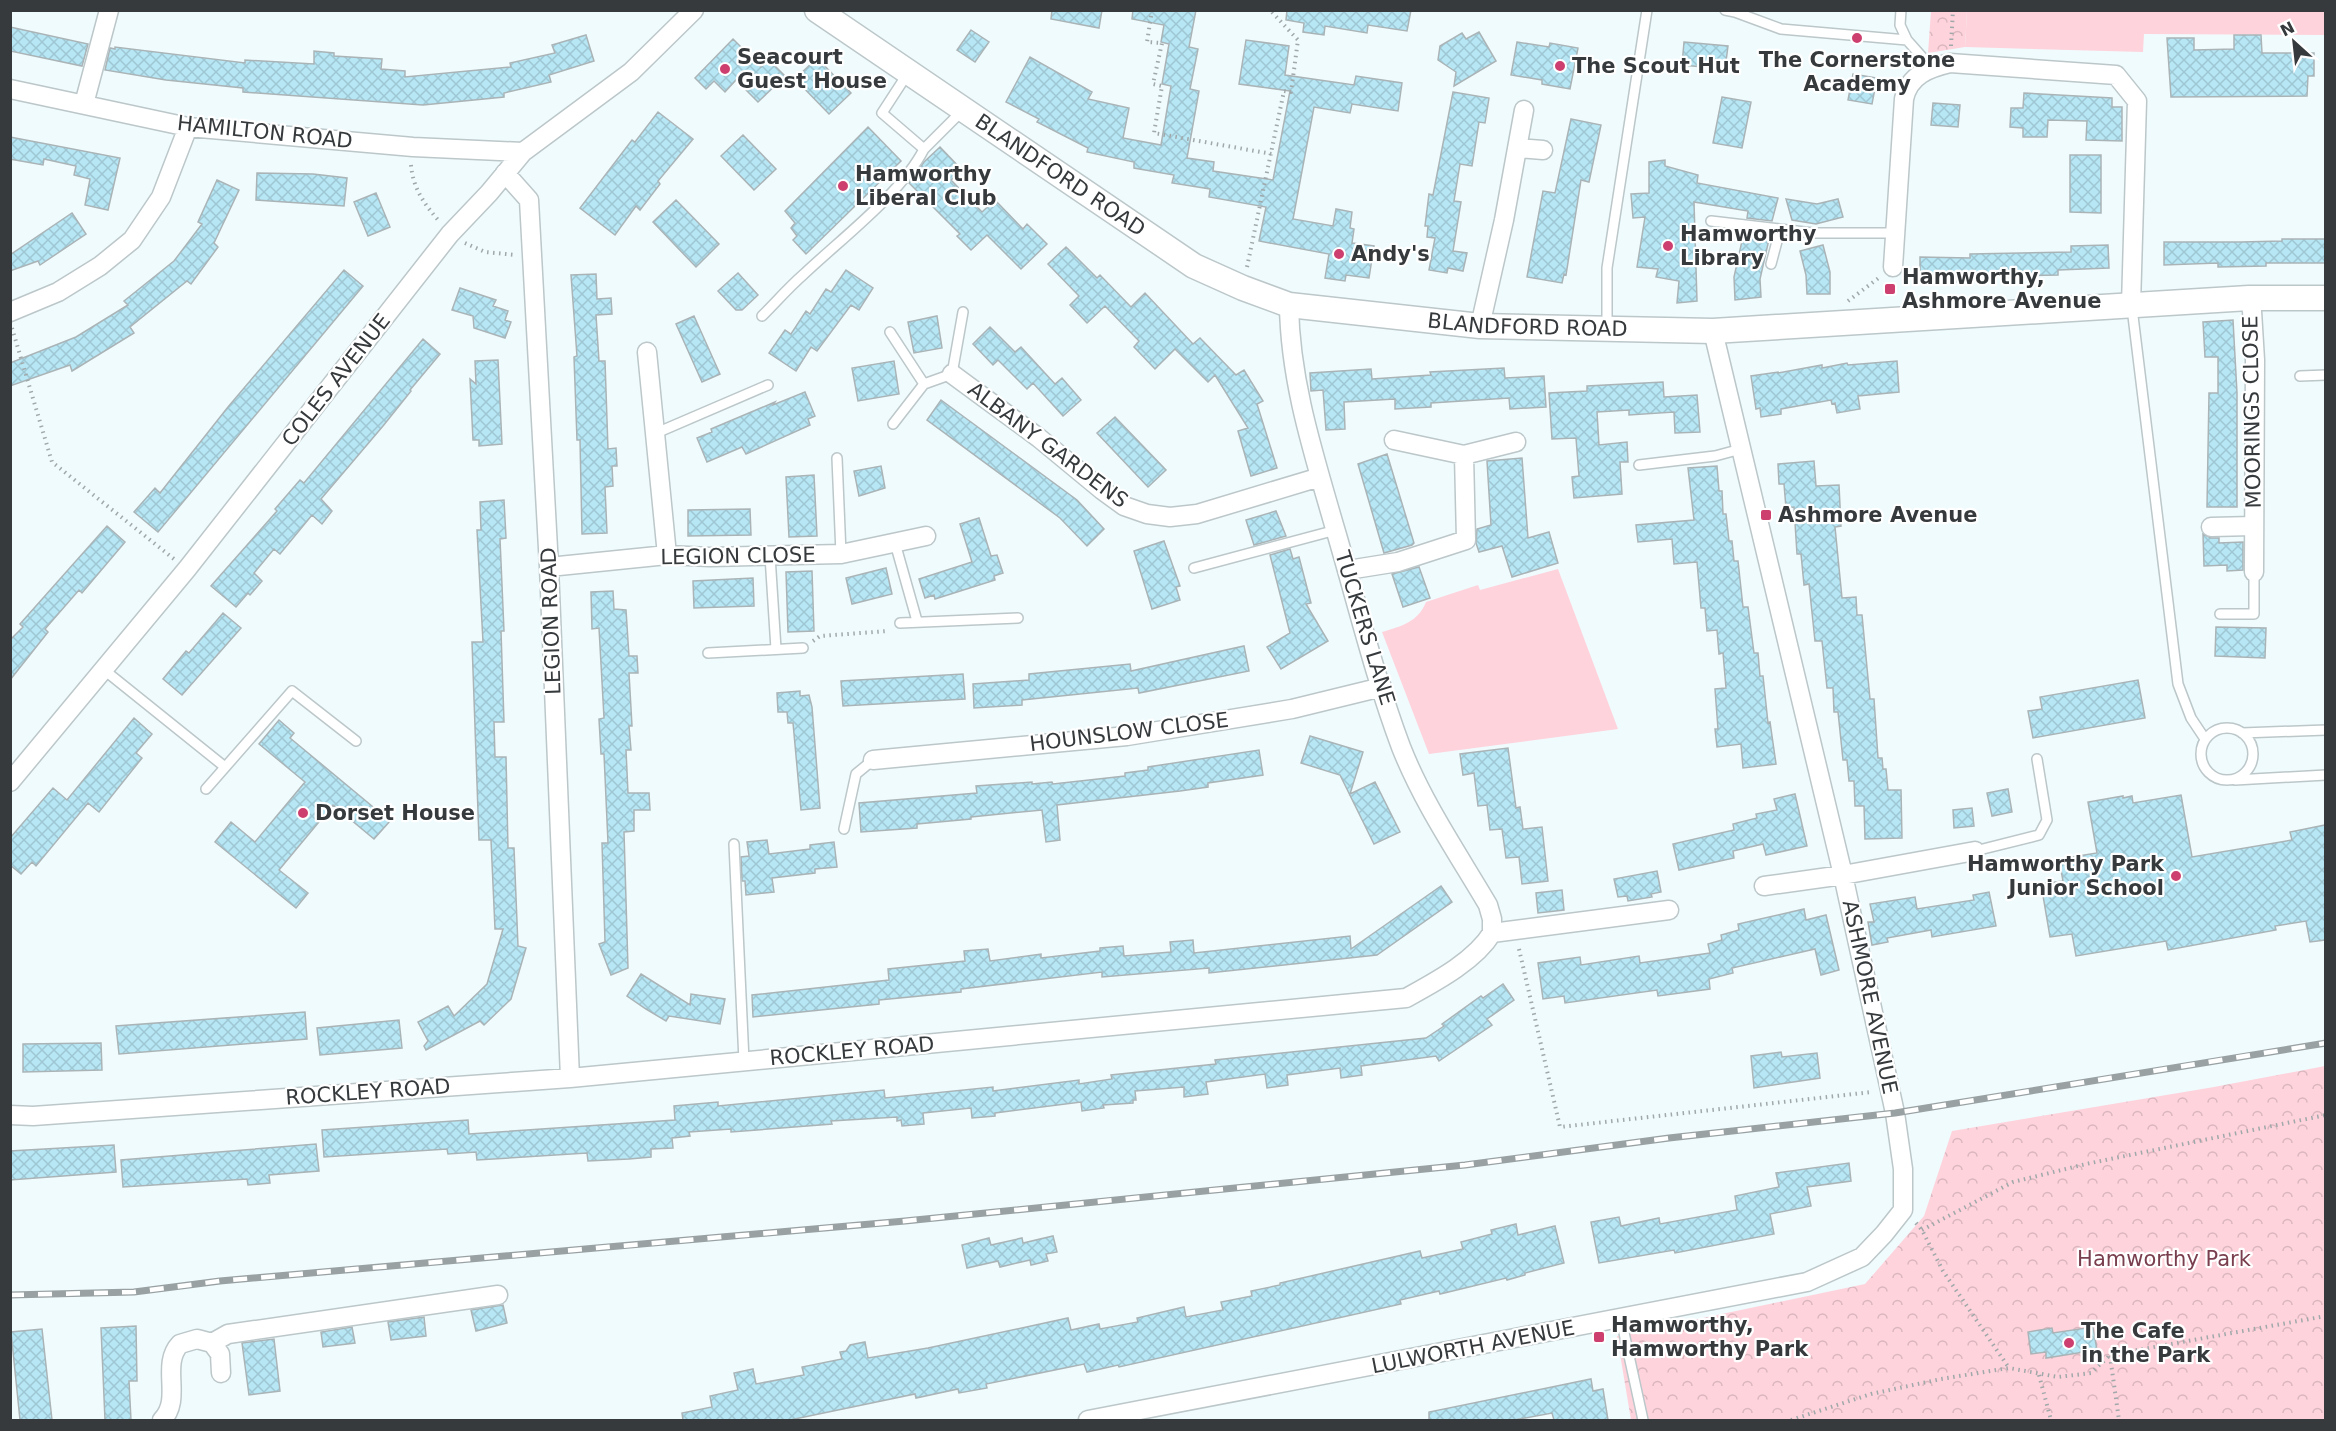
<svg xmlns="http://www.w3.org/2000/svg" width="2336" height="1431" font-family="'DejaVu Sans',sans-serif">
<defs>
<pattern id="park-crowns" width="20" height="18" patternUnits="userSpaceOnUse" patternTransform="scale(1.5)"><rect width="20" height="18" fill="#fed3dc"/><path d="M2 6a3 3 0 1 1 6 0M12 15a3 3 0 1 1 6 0" fill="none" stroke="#dab6be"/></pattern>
<pattern id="building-cross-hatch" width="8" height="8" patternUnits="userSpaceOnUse" patternTransform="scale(1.5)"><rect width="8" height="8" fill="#b7e7f5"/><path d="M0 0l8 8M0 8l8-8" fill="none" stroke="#9ec7d3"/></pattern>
</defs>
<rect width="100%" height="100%" fill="#f0fbfe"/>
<path fill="#fed3dc" d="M1967,11H2325V35L2144,34L2143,52L1965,47Z
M1558,569L1618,729L1429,754L1382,632C1402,626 1418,622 1426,602L1478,585L1480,590Z"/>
<path fill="url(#park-crowns)" d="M1931,11H1967L1965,47L1928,53Z
M2325,1066V1420H1631L1617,1336L1865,1284L1924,1216L1952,1131L2214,1087Z"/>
<path fill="url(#building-cross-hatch)" stroke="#aab4b7" stroke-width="1.5" d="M1052,10H1102L1099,28L1051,19Z
M1133,10H1196L1189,47L1198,49L1190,89L1199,91L1187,158L1214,162L1213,171L1273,180L1290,91L1239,84L1246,40L1289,46L1285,75L1354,85L1356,76L1402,83L1398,111L1352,104L1350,113L1314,107L1293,219L1333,226L1336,209L1352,212L1350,228L1354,229L1352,243L1374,246L1369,278L1346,275L1345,281L1325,278L1329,254L1259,241L1266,207L1209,197L1210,189L1172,183L1174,175L1134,168V162L1087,152L1088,148L1037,122L1039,119L1006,102L1030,57L1092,92L1088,99L1129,108L1123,138L1161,145L1171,86L1162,84L1169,44L1161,42L1164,25L1132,19Z
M1287,10H1411L1407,31L1368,25L1367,33L1325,26L1324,35L1303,32L1304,23L1286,20Z
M10,27L88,44L82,66L10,51Z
M971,30L989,42L975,62L957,50Z
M1479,32L1496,61L1454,86L1456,72L1438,60L1440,46L1462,33L1466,39Z
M586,35L594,61L549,75L551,82L504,93V97L423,105L243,92V88L166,80L105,70L110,48L115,49V47L245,63V60L314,64V51L334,53V56L382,59L381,69L405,71V77L511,67L510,63L555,53L552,45Z
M2234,35H2261L2262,53H2314V76H2308L2307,96L2171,97L2167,38H2194V50L2234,49Z
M733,39L761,67L768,59L785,76L758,102L736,80L725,92L714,81L706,89L695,78Z
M1517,42L1549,47L1550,43L1578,48L1570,89L1542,84V80L1511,75Z
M1684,42L1728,46L1725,69L1682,65Z
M817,58L851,93L829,114L795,79Z
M1853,74L1877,78L1872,104L1848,100Z
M1453,92L1489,98L1485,123L1479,122L1472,166L1460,164L1454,201L1461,202L1453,251L1467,253L1463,271L1448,268L1447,273L1429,270L1435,238L1427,237L1428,226H1425L1429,194L1433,195Z
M2024,93L2112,98V107H2122V141L2086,140L2087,121L2048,120L2047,137H2023V128L2010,127L2011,108H2023Z
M1722,97L1751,102L1742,148L1713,143Z
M1933,103L1960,105L1958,127L1931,125Z
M658,112L693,139L658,181L660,184L640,210L636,206L615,235L580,208L632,140L635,142Z
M1571,119L1601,125L1589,182L1581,180L1566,275L1564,274L1562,283L1527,277L1543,191L1555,193Z
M868,127L901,161L806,254L793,240L797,236L791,228L795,223L785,211Z
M743,135L776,169L754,190L721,156Z
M10,137L120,158L108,210L85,205L90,179L74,175L76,166L44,159L43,165L10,159Z
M940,147L962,170L951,180L982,212L995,200L1023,229L1027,224L1047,244L1021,269L987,235L971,250L957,236L960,234L909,183L924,162Z
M2070,155H2101V213L2070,212Z
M1665,160V166L1698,175L1697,183L1778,198L1772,221L1747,218L1748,211L1694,202L1697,301L1677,303L1679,281L1656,277L1658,269L1637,267L1645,217L1633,218L1631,194L1649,193V162Z
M257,173L313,174L347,178L344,206L256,200Z
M217,180L239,190L214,243L218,247L191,284L187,281L130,327L134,333L72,371L70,365L10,386V363L76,337L128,305L124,301L174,261L202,224L198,222Z
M376,193L390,227L368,236L354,202Z
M1786,199L1817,204L1838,199L1843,217L1816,224L1792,220Z
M676,200L719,244L696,267L653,222Z
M72,213L86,234L40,265L38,261L10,271V255Z
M1744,232L1770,235L1760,279L1761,297L1735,300L1734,277Z
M2282,239H2325V263H2266V266L2218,267V263L2164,265V242H2241L2282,241Z
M1823,245L1830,272V294H1807L1806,275L1800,251Z
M2108,245L2109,268L2058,270V275L1956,277V282L1920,281V257L1970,258V254L2071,252V246Z
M1066,247L1097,278L1100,275L1131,307L1145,293L1193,344L1200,338L1236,375L1244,370L1263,401L1257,404L1277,468L1251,476L1238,431L1248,428L1215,375L1208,382L1175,349L1155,369L1134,347L1139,341L1105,306L1087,323L1070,305L1079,296L1048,264Z
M344,270L363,286L158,532L134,512L155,488L160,493L228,407Z
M846,270L873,288L859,310L851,305L817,351L811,347L796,371L769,353L785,330L791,334L806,311L810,314L826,289L831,292Z
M738,273L758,295L742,310H736L718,291Z
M596,274L597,299L611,298L612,314L596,315L599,361H605L608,449L616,448L617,466H612L613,486L605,487L607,533L582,534L580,440H577L574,357L577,356L571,275Z
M460,288L496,300L493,306L508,311L505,320L511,322L505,338L474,328L473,316L452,310Z
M694,316L720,374L702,382L676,324Z
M937,316L942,348L914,353L908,322Z
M2233,320L2237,393V507H2207L2209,393H2218V357H2205L2203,322Z
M990,327L1015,352L1021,347L1055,384L1062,378L1081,400L1063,416L1033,383L1027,389L998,360L993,365L973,344Z
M423,339L440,354L410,390L411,391L383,426L321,499L332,511L322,524L312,515L280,554L274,549L254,573L262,581L250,595L248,593L236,607L211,586L277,511L275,509L300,480L304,483Z
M498,360L502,444L479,446V440H473L470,379L476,384L475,361Z
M894,361L899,394L858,401L852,368Z
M1897,361L1899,392L1858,396L1860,409L1837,413L1835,403L1832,404L1831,400L1781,409V414L1761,417L1760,408L1756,409L1751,376L1778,372V373L1822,365V368L1847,363L1848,365Z
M1504,368L1505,378L1544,376L1546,407L1510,409L1509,398L1431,403V407L1395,409V399L1344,402L1345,429L1326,430L1323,390L1311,391L1310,373L1371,369L1372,379L1431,375L1430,372Z
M1663,382L1664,397L1697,395L1700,432L1675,433L1674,412L1629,415V410L1597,412L1599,445L1627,442L1628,462H1620L1622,494L1574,498L1572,477L1579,476L1576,438L1552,439L1549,393L1587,391V386Z
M805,392L815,416L808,419L810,425L746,454L742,447L707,462L697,438L712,432L711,429L775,402L773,405Z
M941,400L1077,500L1104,529L1087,546L1060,518L927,420Z
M1115,417L1166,470L1148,487L1097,433Z
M1387,454L1414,543L1412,545L1384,553L1358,464Z
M1522,458L1528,538L1549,532L1558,563L1512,577L1502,546L1479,552L1476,543L1477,529L1491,525L1487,461Z
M1814,461L1816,486L1839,485L1841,526L1835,527L1842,598L1856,597L1857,615H1862L1870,699H1874L1878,758H1882L1883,769H1886L1888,790H1901L1902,838L1865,839L1864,806H1855L1854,781H1849L1847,760H1843L1838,712H1834L1833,688H1827L1822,641H1815L1809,584L1804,585L1801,554H1797L1794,507L1786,508L1784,484H1779L1778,464Z
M881,466L885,488L859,496L854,471Z
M1717,466L1719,491H1722L1723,514H1726L1729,541H1732L1734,561H1738L1743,607H1748L1754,653H1758L1760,676H1763L1768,723L1770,722L1776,764L1743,768L1741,744L1717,747L1715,729H1718L1715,689L1726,688L1723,653L1719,654L1717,630L1707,631L1705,608H1701L1697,562L1674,564L1672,539L1638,542L1636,525L1694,520L1688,468Z
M814,475L817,536L789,537L786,477Z
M504,500L506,538L500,539L504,631H501L504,722H494L495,757H506L508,848H514L518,946L526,948L511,999L484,1025L480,1021L426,1050L424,1046L428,1041L418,1022L448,1006L454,1016L487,984L503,929H495L491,840H479L472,642H483L477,530H481L480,502Z
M750,509L751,535L688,536V510Z
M1276,511L1286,536L1254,545L1246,520Z
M979,518L991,556L997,555L1003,573L994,576L995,580L935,599L934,595L925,598L919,579L972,562L960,524Z
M107,526L125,542L82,593L79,590L45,629L48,632L10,680V640L23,627L20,624Z
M2203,534L2211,538H2219V543L2243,542V570L2227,571V565L2204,566Z
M1164,541L1180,586L1176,587L1180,600L1152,609L1134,551Z
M1290,549L1293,559L1299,557L1311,603L1306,604L1328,641L1281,669L1267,647L1290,633L1270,555Z
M1419,567L1430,598L1403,607L1392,574Z
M886,568L892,594L852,604L846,578Z
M812,571L814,631L788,632L786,572Z
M753,578L754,606L694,608L693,581Z
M613,591L614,609L626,610L629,656H637L638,673H629L632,726H629L631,750H626L628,793H649L650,810H634V831L624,832L628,968L611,975L599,944L605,942L602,843H608L604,754H601L599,719L604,718L599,628L592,629L591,592Z
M223,613L241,628L182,695L163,679L186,651L189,653Z
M2216,627L2266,628L2265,658L2215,656Z
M1244,646L1249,671L1139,693L1138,688L1022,700V705L974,708L973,684L1029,680V674L1130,664L1131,671Z
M963,674L965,699L843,706L841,681Z
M2138,680L2145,718L2033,738L2028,711L2042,709L2040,697Z
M800,691V696L809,695L812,707L820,808L801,810L793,723H788L787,712H778L777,693Z
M134,718L152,734L136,753L142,758L99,812L88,803L36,866L32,862L21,874L10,865V838L53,788L67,800Z
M279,720L294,733L290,738L390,821L374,839L333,805L279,870L308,893L296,908L215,842L231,822L255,842L305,782L259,744Z
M1310,736L1363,752L1350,794L1375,782L1400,832L1374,844L1340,775L1301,763Z
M1508,748L1516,808L1520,807L1523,829L1542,827L1548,881L1522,884L1519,857L1506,858L1502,829L1490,830L1487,805L1478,806L1474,773L1463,775L1460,754Z
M1259,750L1263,775L1208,783V787L1180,791L1057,805L1060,840L1046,842L1042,810L971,817V819L917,824V828L861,832L859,803L977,793L976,786L1032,782V784L1052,782L1053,784L1125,776V773L1148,770V767Z
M2008,789L2012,812L1992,816L1987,793Z
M1795,794L1807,846L1766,855L1763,844L1733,851L1734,858L1679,870L1673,844L1734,830L1733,824L1757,818L1756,814L1777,810L1774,799Z
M2181,795L2192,857L2292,840L2290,832L2325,825V940L2310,942L2306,921L2275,926L2276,930L2168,950L2166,941L2076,956L2072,934L2050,937L2041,884L2063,881L2059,859L2097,853L2088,802L2123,796V798L2132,796L2133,803Z
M1972,808L1974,826L1954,828L1953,810Z
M767,840L769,854L810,849V845L834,842L837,867L815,869V873L772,878L774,892L746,895L745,881H742L741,857L749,856L747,842Z
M1657,871L1661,892L1651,894L1652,897L1628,901L1627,896L1618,897L1614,879Z
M1441,886L1452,902L1377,955L1209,973V968L1102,977V972L961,989V992L879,1000V1004L753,1017L752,995L889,980L888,969L965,961L964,951L988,949L990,961L1041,954V958L1100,951V948L1123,946L1124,956L1171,952L1170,942L1193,940L1194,953L1350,936L1351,949Z
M1562,890L1564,910L1538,913L1536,893Z
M1989,892L1996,926L1932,937L1931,930L1887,938L1888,942L1872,945L1868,922H1874L1870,904L1915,897L1917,909L1974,900L1973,895Z
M1804,909L1806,920L1826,915L1839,970L1821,975L1815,949L1732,968L1733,973L1709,979L1710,989L1658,996L1657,990L1565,1003L1564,996L1543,999L1538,963L1580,957L1581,965L1639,956L1640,963L1710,953L1708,944L1722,940L1721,935L1739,930L1738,924Z
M641,974L690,1005L691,994L725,999L720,1024L669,1016L666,1021L646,1009L627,996Z
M1503,984L1514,1000L1487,1019L1492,1025L1439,1061L1436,1056L1361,1066L1362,1075L1341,1078L1340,1068L1287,1075L1288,1085L1267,1088L1265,1074L1206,1082L1208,1094L1184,1097V1087L1135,1091L1136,1100H1133V1103L1103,1105L1104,1108L1082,1111L1081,1102L995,1113V1116L972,1118L971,1108L923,1113L924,1124L902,1126L901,1120L897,1121V1117L831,1121L832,1124L731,1132V1129L689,1132L690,1136L672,1138L673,1148L651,1149V1157L629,1159L588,1161L587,1153L477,1160L476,1152L448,1154L447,1149L324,1157L322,1130L468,1120L469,1134L675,1120L674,1106L718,1102V1106L884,1090L885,1098L993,1087V1091L1079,1080V1084L1112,1079L1111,1075L1216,1064L1215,1060L1426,1038L1444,1026L1442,1024L1481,996L1483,998Z
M305,1012L307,1039L119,1054L116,1026Z
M399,1020L402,1048L320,1055L317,1028Z
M101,1043L102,1070L23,1072V1044Z
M1781,1052L1782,1057L1817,1053L1820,1078L1754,1088L1751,1056Z
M316,1144L319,1171L269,1175L270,1183L248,1185L247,1179L123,1187L121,1160Z
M114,1145L116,1172L10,1180V1151Z
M1849,1163L1851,1181L1807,1187L1811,1206L1770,1214L1774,1234L1675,1253L1674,1250L1599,1263L1591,1222L1619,1217L1621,1226L1659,1218L1660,1224L1737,1210L1735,1196L1779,1187L1776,1173Z
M1516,1224L1518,1235L1555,1226L1564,1263L1525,1273V1275L1507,1280L1506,1278L1440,1294L1439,1291L1400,1300L1401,1304L1119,1367L1118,1365L1087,1372L1084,1364L986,1384L987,1388L959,1393L958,1389L916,1398L915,1394L790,1420H683L682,1413L712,1407L710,1396L738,1390L734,1373L753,1369L756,1384L804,1375L802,1367L842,1359L840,1352L846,1351L850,1345L865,1342L868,1358L928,1348L1068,1318L1071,1330L1099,1324L1100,1329L1138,1322L1137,1318L1184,1307L1186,1317L1223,1310L1221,1302L1252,1296L1251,1291L1280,1285V1283L1420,1251L1422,1258L1463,1249L1461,1242L1492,1234L1491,1230Z
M1053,1236L1057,1252L1046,1254L1048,1261L1031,1265L1030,1260L1000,1267L998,1261L967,1268L962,1245L989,1238L991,1245L1022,1238L1023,1243Z
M503,1305L507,1323L476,1331L471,1310Z
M424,1317L426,1336L391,1340L388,1322Z
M136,1326L137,1381H129L131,1420H105L101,1328Z
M352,1327L355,1343L323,1347L321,1332Z
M2093,1327L2097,1350L2046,1358V1352L2031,1354L2028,1332L2052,1328L2053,1333Z
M42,1329L52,1420H20L11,1332Z
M274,1339L280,1391L249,1395L242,1343Z
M1591,1379L1593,1391L1603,1389L1608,1420H1554L1552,1413L1514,1420H1429V1412Z"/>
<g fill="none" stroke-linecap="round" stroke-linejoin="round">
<defs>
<path id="service" d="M1725,10L1735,12L1781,29L1907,40L1931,67
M1901,10L1900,25L1907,40
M908,73L882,113L924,149L963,110
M1711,221L1813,233H1895
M1771,264L1780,230
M2132,308L2178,684L2191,718L2205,739
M762,316C776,302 789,287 804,274C842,238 901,194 924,149
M1607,326V268L1647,10
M890,332L924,384
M2300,376L2326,375
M893,424L924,384L952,374L963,312
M654,434L768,385
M837,458L841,554
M1639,465L1715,456L1741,449
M895,543L917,621
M770,556L776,649
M1194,568L1336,530
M2220,614H2254V572
M900,623L1018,618
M708,653L803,648
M103,669L225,767
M2201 754a26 26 0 1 1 52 0a26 26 0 1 1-52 0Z
M2242,733L2326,730
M2235,780L2326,775
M206,789L292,691L356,741
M844,829L856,774L873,760
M734,844L744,1061
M1975,851L2039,835L2047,820L2037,759
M1621,1319L1643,1420"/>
<path id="minor" d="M10,89L188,127L413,147L523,152
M84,104L109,10
M1517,148L1543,150
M505,173L529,200L549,567L570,1078
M1893,267L1904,99C1909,75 1929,68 1950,63L2116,75L2137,101L2131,305
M2249,298L2252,311L2255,360L2254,572
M1289,305C1290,381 1313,452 1334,525C1356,599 1374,675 1401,747C1423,803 1458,854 1488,905L1492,919V933
M10,312L58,292L100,266L132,240L161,197L188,127
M1480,326L1504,220L1524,110
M647,352L667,555
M952,374L1039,438L1102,490L1124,506L1147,514L1170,517L1197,514L1320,477
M1464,455L1516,442
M2211,527L2253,526
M549,567L667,555L710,557L841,554L926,536
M1348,570L1398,562L1466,540L1464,455L1394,440
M873,760L1127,736L1292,709L1382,687
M10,782L187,569L450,234L489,193L523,152L631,72L694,10
M1764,886L1843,875L1975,851
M10,1115L33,1116L570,1078L1406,998C1435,982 1475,961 1492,933L1669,910
M212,1343L228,1334L498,1295
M162,1420C183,1399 160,1365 180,1344L197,1339L212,1343L220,1354L221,1373
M1088,1420L1807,1282L1862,1257L1884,1234L1903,1210V1169L1895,1113L1843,875L1713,331"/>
<g id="secondary">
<path id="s1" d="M817,10L1194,266L1243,288L1289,305L1480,326L1713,331L2249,298H2326"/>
</g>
</defs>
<use href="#service" stroke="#bcc7ca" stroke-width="12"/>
<use href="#minor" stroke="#bcc7ca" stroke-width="21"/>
<use href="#secondary" stroke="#bcc7ca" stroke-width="27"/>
<path stroke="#a0a8aa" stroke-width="4" stroke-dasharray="1.5 4.5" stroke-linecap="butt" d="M1152,10L1147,42L1162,43L1153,84L1162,86L1154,133L1272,154
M1951,46L1953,10
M411,165C413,188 424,204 439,221
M465,243L485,252L516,255
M1247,267L1284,91L1291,92L1298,40L1270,10
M1848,301L1880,277
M12,328L52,462L174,559
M813,641L820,636L888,631
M1519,949L1560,1127L1872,1092
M1916,1223L1922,1230L1943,1271L2009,1368
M1922,1230L2013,1182L2086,1164L2326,1115
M2110,1356L2119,1420
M2039,1375L2051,1420
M1791,1420L1871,1394L1941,1379L2009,1368L2058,1377L2091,1373L2110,1355L2326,1316"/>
<use href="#service" stroke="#fff" stroke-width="9"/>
<use href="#minor" stroke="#fff" stroke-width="18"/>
<use href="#secondary" stroke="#fff" stroke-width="24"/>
<defs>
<path id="rail" d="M10,1295L134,1292L220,1281L905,1221L1465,1165L1669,1138L1895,1113L2326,1043"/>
</defs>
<use href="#rail" stroke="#99a1a3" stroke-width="7"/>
<use href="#rail" stroke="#fff" stroke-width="4.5" stroke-dasharray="14" stroke-linecap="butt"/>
</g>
<g fill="#cc3f6e" stroke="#fff" stroke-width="2">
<circle cx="1857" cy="38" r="6"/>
<circle cx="1560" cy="66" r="6"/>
<circle cx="725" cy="69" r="6"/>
<circle cx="843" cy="186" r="6"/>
<circle cx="1668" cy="246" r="6"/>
<circle cx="1339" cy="254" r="6"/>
<rect x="1884" y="283" width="12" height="12" rx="3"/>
<rect x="1760" y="509" width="12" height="12" rx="3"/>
<circle cx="303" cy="813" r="6"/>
<circle cx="2176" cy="876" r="6"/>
<rect x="1593" y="1331" width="12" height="12" rx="3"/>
<circle cx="2069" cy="1343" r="6"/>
</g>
<g text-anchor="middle" stroke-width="4.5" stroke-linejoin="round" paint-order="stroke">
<g font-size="21" font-weight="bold" fill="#363a3c" stroke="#fff" text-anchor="start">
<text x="737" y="64">Seacourt<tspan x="737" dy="24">Guest House</tspan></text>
<text x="1857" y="67" text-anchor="middle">The Cornerstone<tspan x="1857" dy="24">Academy</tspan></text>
<text x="1572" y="73">The Scout Hut</text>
<text x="855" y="181">Hamworthy<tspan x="855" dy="24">Liberal Club</tspan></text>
<text x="1680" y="241">Hamworthy<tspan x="1680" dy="24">Library</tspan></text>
<text x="1351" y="261">Andy's</text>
<text x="1902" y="284">Hamworthy,<tspan x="1902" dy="24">Ashmore Avenue</tspan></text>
<text x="1778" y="522">Ashmore Avenue</text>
<text x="315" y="820">Dorset House</text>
<text x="2164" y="871" text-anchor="end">Hamworthy Park<tspan x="2164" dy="24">Junior School</tspan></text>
<text x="1611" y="1332">Hamworthy,<tspan x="1611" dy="24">Hamworthy Park</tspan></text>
<text x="2081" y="1338">The Cafe<tspan x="2081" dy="24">in the Park</tspan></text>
</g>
<g font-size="21" fill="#363a3c" stroke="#fff">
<text transform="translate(265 132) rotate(6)" y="7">HAMILTON ROAD</text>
<text dy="7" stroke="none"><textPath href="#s1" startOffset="294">BLANDFORD ROAD</textPath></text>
<text dy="7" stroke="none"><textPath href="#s1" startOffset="798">BLANDFORD ROAD</textPath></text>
<text transform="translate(336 380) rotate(-52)" y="7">COLES AVENUE</text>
<text transform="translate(2252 412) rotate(-91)" y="7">MOORINGS CLOSE</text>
<text transform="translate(1048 445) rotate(37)" y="7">ALBANY GARDENS</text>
<text transform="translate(738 556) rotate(-1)" y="7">LEGION CLOSE</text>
<text transform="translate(551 621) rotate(-92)" y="7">LEGION ROAD</text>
<text transform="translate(1365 628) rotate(73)" y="7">TUCKERS LANE</text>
<text transform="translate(1129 732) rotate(-7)" y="7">HOUNSLOW CLOSE</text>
<text transform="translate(1870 997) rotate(78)" y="7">ASHMORE AVENUE</text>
<text transform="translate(852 1051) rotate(-5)" y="7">ROCKLEY ROAD</text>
<text transform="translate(368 1092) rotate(-4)" y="7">ROCKLEY ROAD</text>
<text transform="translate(1473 1347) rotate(-11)" y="7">LULWORTH AVENUE</text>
</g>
<g font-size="21" fill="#7a3f4f" stroke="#fff">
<text x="2164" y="1266">Hamworthy Park</text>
</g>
</g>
<rect width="2336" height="1431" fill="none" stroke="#363a3c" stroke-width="24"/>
<g transform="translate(2294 42) rotate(333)" stroke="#ffffff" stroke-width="4.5" paint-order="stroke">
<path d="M0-4.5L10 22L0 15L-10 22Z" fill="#363a3c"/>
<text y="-9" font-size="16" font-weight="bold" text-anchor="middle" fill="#363a3c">N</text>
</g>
</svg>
